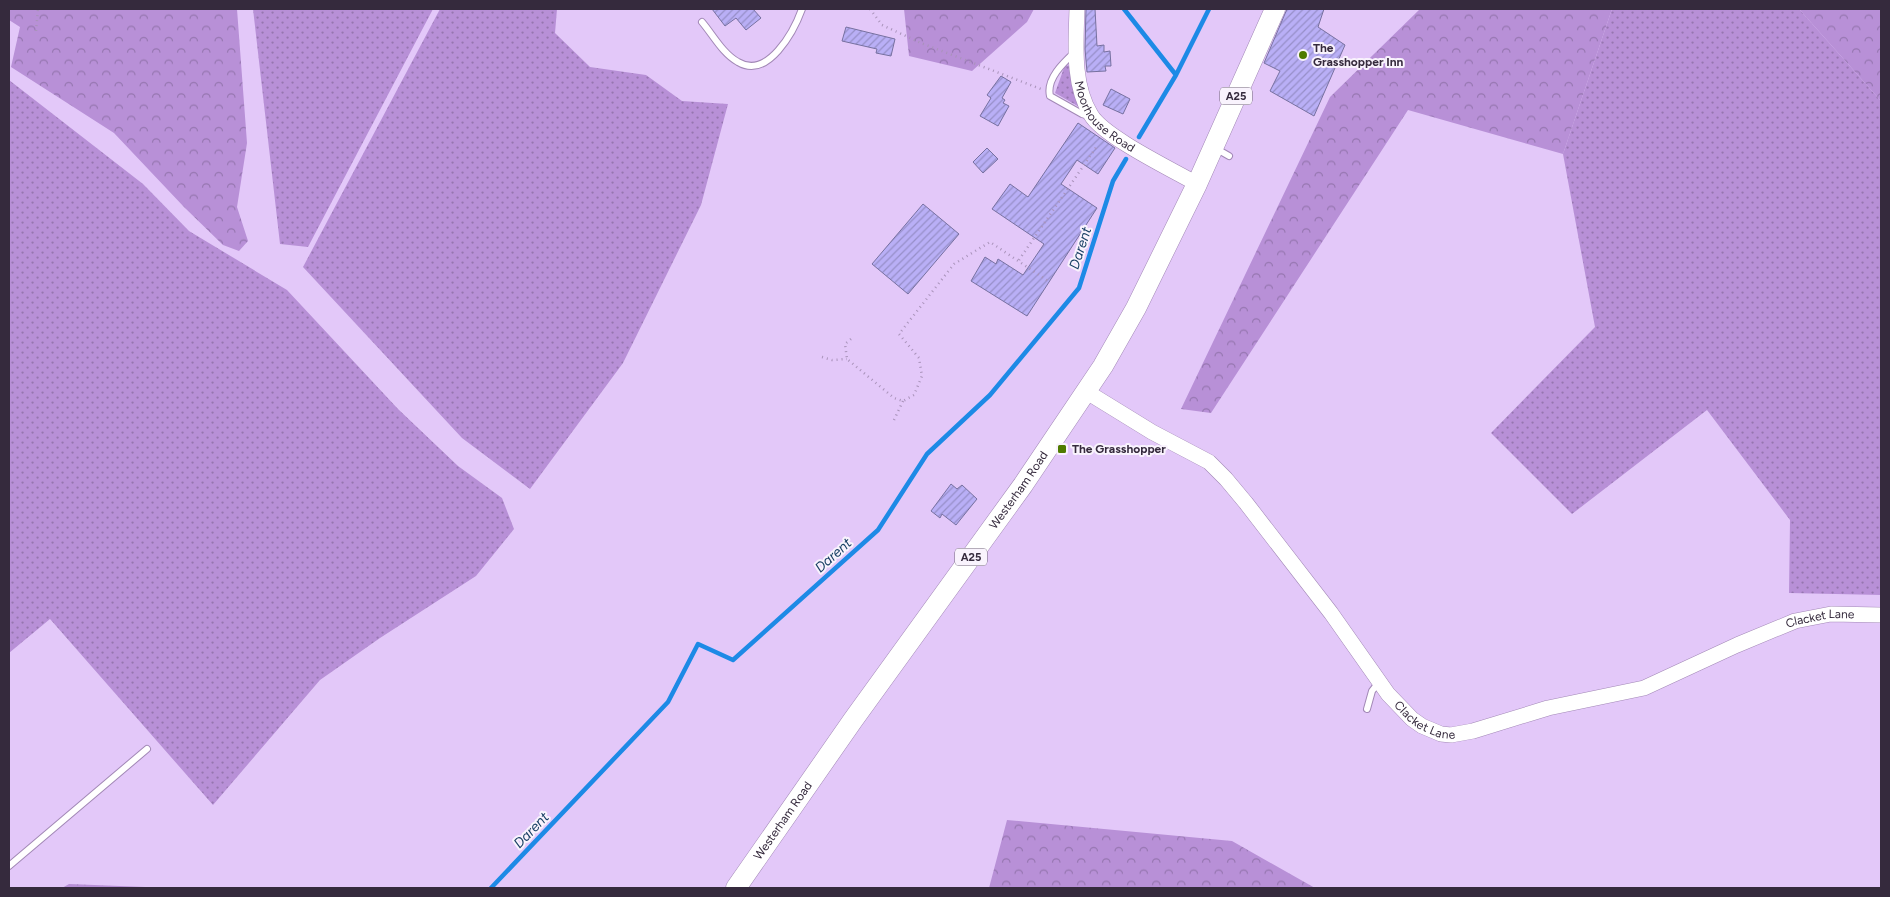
<svg xmlns="http://www.w3.org/2000/svg" width="1890" height="897" font-family="Figtree,sans-serif">
<defs>
<pattern id="grass-dots" width="8" height="8" patternUnits="userSpaceOnUse" patternTransform="scale(1.25)"><rect width="8" height="8" fill="#b890d7"/><path d="M2 2h.1M6 6h.1" fill="none" stroke="#9676b0" stroke-width="1.8" stroke-linecap="round"/></pattern>
<pattern id="forest-crowns" width="20" height="18" patternUnits="userSpaceOnUse" patternTransform="scale(1.25)"><rect width="20" height="18" fill="#b890d7"/><path d="M2 6a3 3 0 1 1 6 0M12 15a3 3 0 1 1 6 0" fill="none" stroke="#9676b0"/></pattern>
<pattern id="building-hatch" width="6" height="6" patternUnits="userSpaceOnUse" patternTransform="scale(1.25)"><rect width="6" height="6" fill="#b9aff6"/><path d="M-1 1l2-2M0 6l6-6M5 7l2-2" fill="none" stroke="#978fc8"/></pattern>
</defs>
<rect width="100%" height="100%" fill="#e3c8f9"/>
<path fill="url(#grass-dots)" d="M253,9H433L308,247L280,244Z
M440,9H557L555,33L590,67L646,75L682,101L728,104L701,205L623,363L530,489L462,438L303,267Z
M1612,9H1799L1881,101V595L1789,593L1790,520L1707,410L1572,514L1491,433L1595,327L1563,154Z
M1065,65L1070,66L1081,108L1055,93Z
M9,80L143,184L189,231L287,290L398,409L458,466L502,498L514,529L476,576L380,638L320,680L213,805L50,619L9,653Z"/>
<path fill="url(#forest-crowns)" d="M9,9H237L247,143L237,207L248,241L239,251L223,245L184,207L114,133L11,67L20,27L9,20Z
M904,9H1034L1027,22L972,71L909,56Z
M1420,9H1612L1563,154L1408,110L1211,413L1181,409L1330,97Z
M1799,9H1881V101Z
M1007,820L1232,841L1315,888H989Z
M69,884L171,888H62Z"/>
<g fill="none" stroke-linecap="round" stroke-linejoin="round">
<path stroke="#1d8ae6" stroke-width="4.5" d="M1124,9L1176,75
M1139,137L1176,75L1209,9
M491,888L668,702L698,644L733,660L878,530L927,454L990,395L1079,288L1113,181L1126,159"/>
</g>
<path fill="url(#building-hatch)" stroke="#7771a0" d="M712,9H753L761,18L746,30L736,18L725,26Z
M1086,9H1095L1097,46L1104,45V52L1110,51L1111,66H1105L1106,71L1087,72L1085,49Z
M1287,9H1324L1318,27L1345,45L1314,116L1270,91L1280,71L1264,63Z
M846,27L895,39L891,56L876,53L877,49L842,41Z
M1001,76L1011,82L1002,98L1005,100L1003,103L1009,106L998,126L980,116L991,98L987,95Z
M1111,89L1130,99L1123,114L1103,105Z
M1078,123L1115,148L1098,174L1077,160L1061,184L1097,208L1027,316L971,281L985,257L996,264L998,259L1023,275L1044,244L992,209L1010,184L1028,197Z
M987,148L998,159L983,173L973,162Z
M923,204L959,234L908,294L872,264Z
M951,484L957,489L962,485L977,499L956,525L942,514L940,518L931,511Z"/>
<g fill="none" stroke-linecap="round" stroke-linejoin="round">
<defs>
<path id="service" d="M702,22C713,35 723,54 738,62C768,80 794,31 802,9
M1075,52C1063,63 1046,79 1050,96L1082,114L1089,116
M1215,148L1229,156
M1367,709L1372,691L1379,682
M9,866L147,749"/>
<g id="tertiary">
<path id="s1" d="M1077,9C1076,43 1072,84 1091,115C1104,137 1173,170 1197,184"/>
<path id="s2" d="M1087,392L1152,432L1209,462L1226,479L1246,503L1331,613L1388,694L1412,719L1422,726L1441,734L1451,735L1473,731L1548,708L1644,688L1737,645L1795,621L1831,614L1881,615"/>
</g>
<g id="primary">
<path id="s3" d="M736,888L853,720L1023,485L1103,366L1136,308L1197,184L1275,9"/>
</g>
</defs>
<use href="#service" stroke="#a288b6" stroke-width="8"/>
<use href="#tertiary" stroke="#a288b6" stroke-width="16"/>
<use href="#primary" stroke="#a288b6" stroke-width="21"/>
<path stroke="#a993ba" stroke-width="2.5" stroke-dasharray="1 4" stroke-linecap="butt" d="M870,9L882,25L921,43L1041,89
M36,31L38,9
M1019,260L1097,146
M851,339L845,344L847,359L894,398L903,401L914,395L922,376L919,358L899,334L954,264L990,242L1048,281
M822,357L832,360L847,359
M894,420L903,401"/>
<use href="#service" stroke="#fff" stroke-width="6"/>
<use href="#tertiary" stroke="#fff" stroke-width="15"/>
<use href="#primary" stroke="#fff" stroke-width="20"/>
</g>
<g fill="#4f7b00" stroke="#f9f3fd" stroke-width="2">
<circle cx="1303" cy="55" r="5"/>
<rect x="1057" y="444" width="10" height="10" rx="2.5"/>
</g>
<g text-anchor="middle" stroke-width="4" stroke-linejoin="round" paint-order="stroke">
<g fill="#f9f3fd" stroke="#706677" stroke-width="1">
<rect x="1220" y="87.5" width="32" height="17" rx="4"/>
<rect x="955" y="548.5" width="32" height="17" rx="4"/>
</g>
<g font-size="11" font-weight="bold" fill="#352a3d">
<text x="1236" y="100">A25</text>
<text x="971" y="561">A25</text>
</g>
<g font-size="12" font-weight="bold" fill="#352a3d" stroke="#f9f3fd" text-anchor="start">
<text x="1313" y="52">The<tspan x="1313" dy="14">Grasshopper Inn</tspan></text>
<text x="1072" y="453">The Grasshopper</text>
</g>
<g font-size="12" fill="#352a3d" stroke="#f9f3fd">
<text dy="4" stroke="none"><textPath href="#s1" startOffset="118">Moorhouse Road</textPath></text>
<text dy="4" stroke="none"><textPath href="#s3" startOffset="488">Westerham Road</textPath></text>
<text dy="4" stroke="none"><textPath href="#s2" startOffset="901">Clacket Lane</textPath></text>
<text dy="4" stroke="none"><textPath href="#s2" startOffset="481">Clacket Lane</textPath></text>
<text dy="4" stroke="none"><textPath href="#s3" startOffset="82">Westerham Road</textPath></text>
</g>
<g font-size="14" font-style="italic" fill="#194065" stroke="#f9f3fd">
<text transform="translate(1080 248) rotate(-72)" y="5">Darent</text>
<text transform="translate(833 555) rotate(-42)" y="5">Darent</text>
<text transform="translate(531 830) rotate(-46)" y="5">Darent</text>
</g>
</g>
<rect width="1890" height="897" fill="none" stroke="#352a3d" stroke-width="20"/>
</svg>
